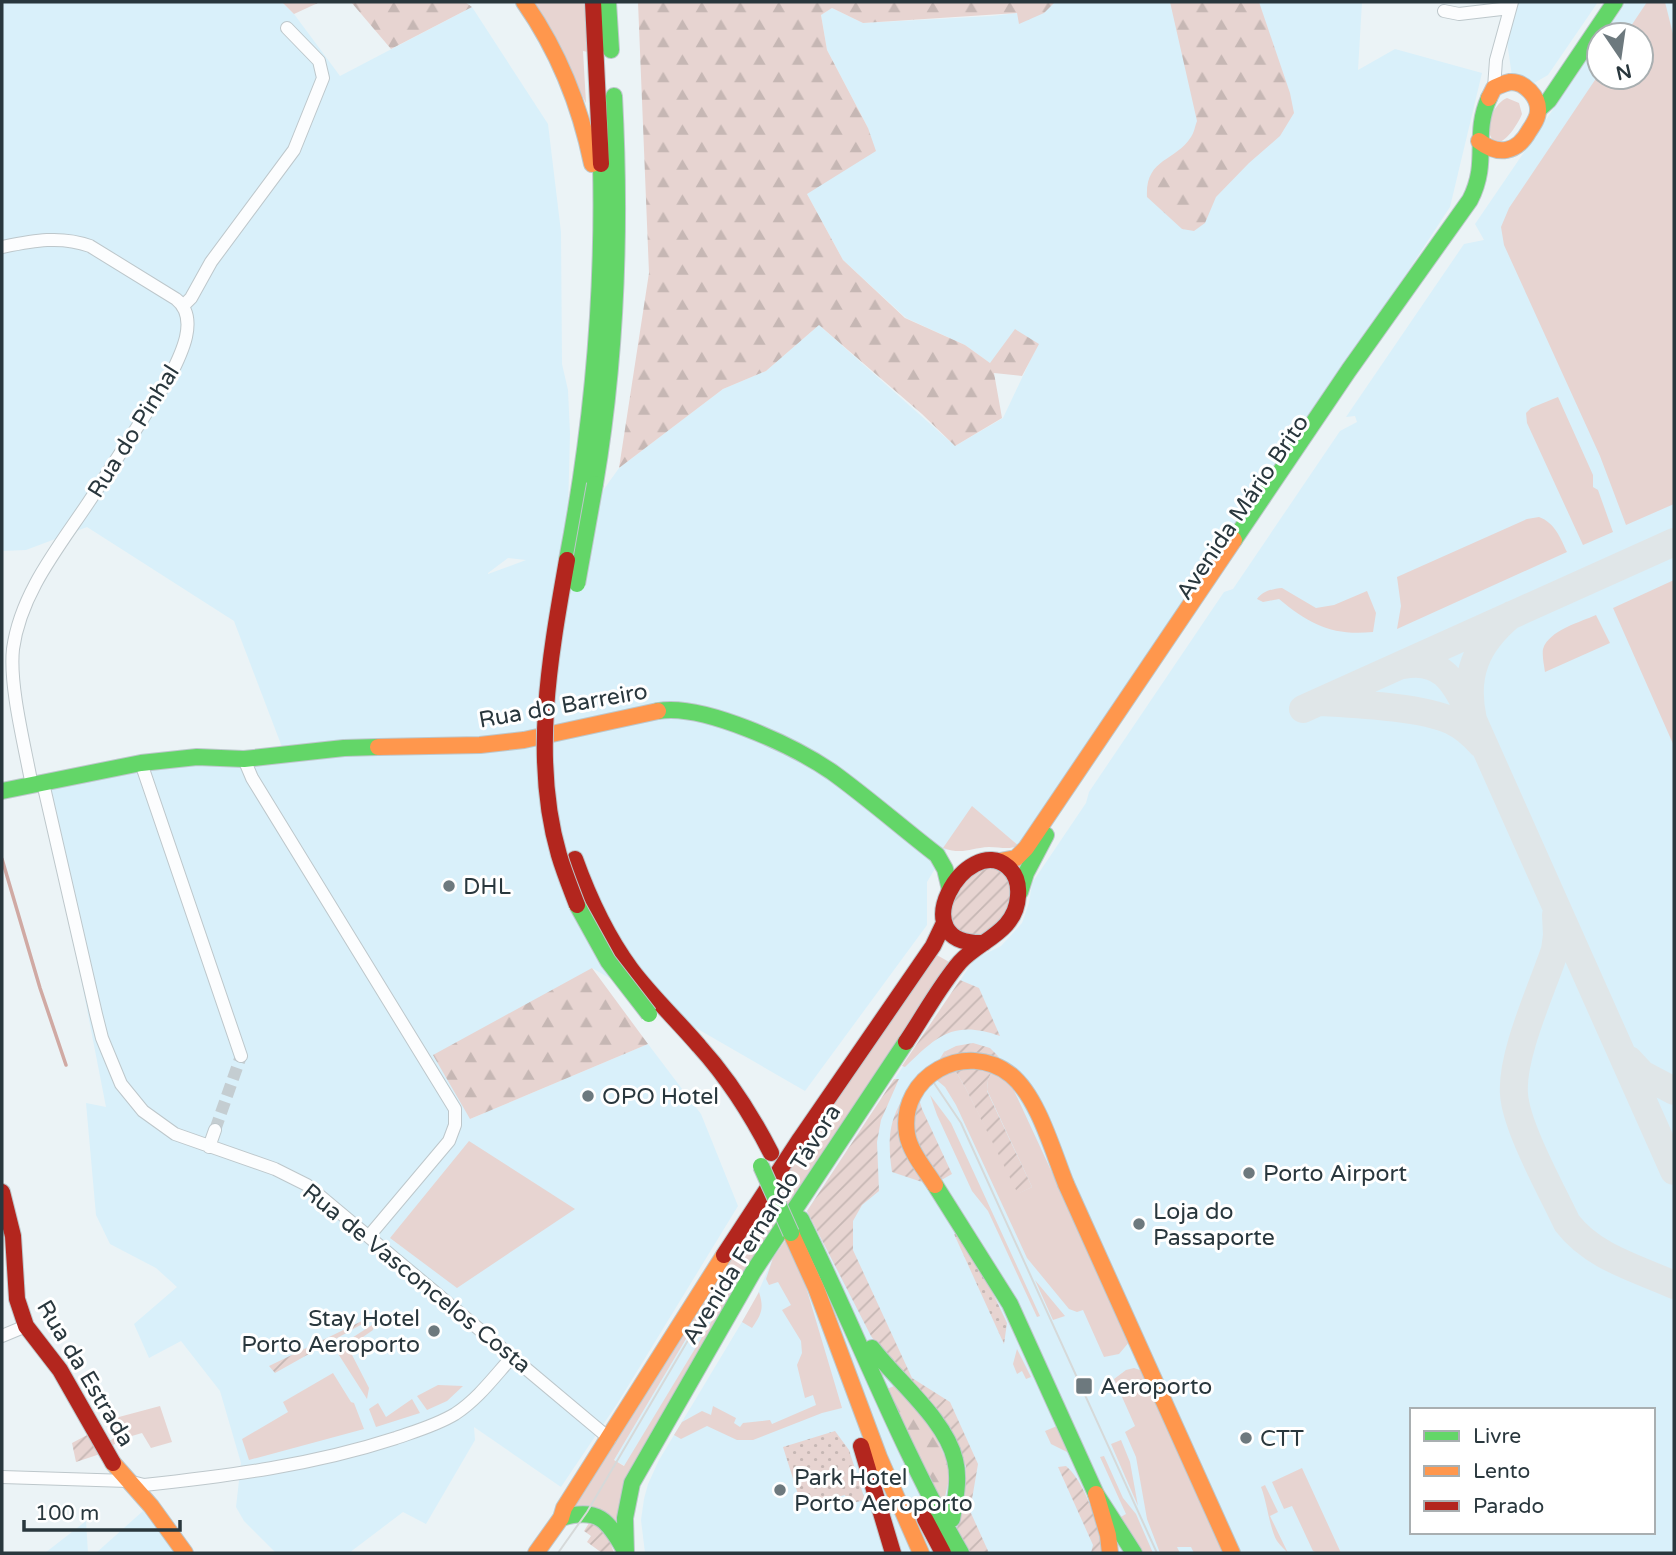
<svg xmlns="http://www.w3.org/2000/svg" width="1676" height="1555" font-family="'Varela Round',sans-serif">
<defs>
<pattern id="forest-firs" width="22" height="20" patternUnits="userSpaceOnUse" patternTransform="scale(1.75)"><rect width="22" height="20" fill="#e7d4d1"/><path d="M5 1l3.5 6h-7zM16 11l3.5 6h-7z" fill="#c6b7b4"/></pattern>
<pattern id="park-dots" width="8" height="8" patternUnits="userSpaceOnUse" patternTransform="scale(1.75)"><rect width="8" height="8" fill="#e7d4d1"/><path d="M2 2h.1M6 6h.1" fill="none" stroke="#c6b7b4" stroke-width="1.8" stroke-linecap="round"/></pattern>
<pattern id="garden-furrows" width="10" height="10" patternUnits="userSpaceOnUse" patternTransform="scale(1.75)"><rect width="10" height="10" fill="#e7d4d1"/><path d="M-1 1l2-2M0 10L10 0M9 11l2-2" fill="none" stroke="#c6b7b4"/></pattern>
</defs>
<rect width="100%" height="100%" fill="#ebf3f6"/>
<path fill="#d9f0fa" fill-rule="evenodd" d="M2,2H282L294,14L340,76L472,7L548,124L561,232L562,364L568,390L570,434L568,513L563,547L619,468L723,389L766,371L819,325L955,446L1003,418L1038,344L990,363L965,345L906,318L843,260L807,194L868,128L827,50L821,15L832,8L863,23L992,16L1017,13L1053,2H1362L1358,70L1395,49L1482,73L1450,207L1249,514L1019,846L972,807L927,882V925L805,1091L592,968L470,1119L648,1044L701,1114L738,1206L617,1404L561,1487L474,1427L475,1440L426,1524L403,1512L349,1553H276L244,1521L236,1507L241,1463L220,1391L181,1341L149,1358L134,1324L177,1287L156,1268L110,1244L96,1215L86,1103L106,1107L43,783L244,759L282,747L234,621L87,527L26,550L2,551ZM508,558L526,560L488,574V573Z
M1518,2H1598L1548,75L1529,86L1512,76L1507,42Z
M1626,2H1674V1553H645L641,1520L644,1499L648,1484L659,1460L754,1302L773,1258L807,1211L969,967L975,959L1001,946L1022,923L1029,903L1032,883L1086,803L1089,792L1224,592L1233,589L1340,431L1357,422L1355,416L1346,417L1464,244L1484,240L1475,224L1599,42V77H1641V35H1604ZM1412,1410H1653V1532H1412Z
M702,1312L713,1319L625,1466L614,1460Z
M143,1511L175,1553H96Z
M86,1521L88,1553H45Z"/>
<path fill="#e7d4d1" fill-rule="evenodd" d="M534,2H584L588,52L583,51L586,103Z
M1647,2H1665L1674,38V504L1626,525L1600,456L1504,245L1501,227L1509,208L1599,74V77H1641V35H1625Z
M1507,98L1519,103L1522,114C1519,122 1499,157 1490,135C1485,123 1496,102 1507,98Z
M1558,397L1593,475V487L1598,490L1613,532L1583,545L1527,423L1526,413L1531,408Z
M1539,517C1555,523 1560,537 1567,552L1397,629L1401,606L1397,577L1527,519Z
M1674,580V746L1613,608Z
M1282,588L1316,608L1334,605L1367,591L1376,613L1373,632C1333,636 1310,625 1279,599L1263,602L1257,599C1263,591 1272,589 1282,588Z
M1596,615L1610,643L1545,672C1544,665 1542,656 1543,649C1549,630 1581,622 1596,615Z
M972,806L1019,846C1008,850 1000,847 989,847C970,848 963,855 943,848Z
M935,954L951,963L808,1174L617,1523L573,1507L764,1202ZM702,1312L713,1319L624,1466L614,1460Z
M944,1052L965,1087L1019,1193L1032,1187L987,1090L988,1080L998,1056L1130,1341L1119,1354L1104,1357L1083,1310L1077,1312L1069,1309L1027,1258L956,1105L945,1087L933,1077L936,1065Z
M930,1095L951,1123L1040,1316L1037,1317L988,1211L972,1191L937,1115Z
M469,1141L575,1209L457,1288L390,1238Z
M787,1238L803,1277L842,1408L822,1413L753,1440H737L707,1426L681,1439L674,1435L682,1422L702,1411L711,1415L713,1406L736,1418L734,1423L740,1427L743,1423L770,1420L772,1424L816,1405L813,1395L805,1398L797,1365L802,1353L801,1341L782,1310L791,1305L778,1282L769,1285L766,1279L773,1258Z
M1035,1280L1065,1316L1053,1320Z
M759,1292C764,1308 762,1314 752,1328L742,1322Z
M375,1323L373,1330L350,1346V1351L369,1388L367,1399L337,1352L343,1349L341,1345Z
M1017,1349L1031,1377L1026,1379L1022,1371L1017,1374L1013,1364Z
M1134,1368L1143,1371L1225,1553H1194L1191,1547H1177L1180,1553H1160L1147,1519L1136,1457L1125,1432L1135,1426L1114,1379L1126,1370Z
M333,1373L351,1402L354,1403L364,1429L249,1460L242,1439L288,1412L283,1402Z
M438,1385L463,1386L447,1401L427,1410L417,1396Z
M412,1399L420,1413L376,1427L369,1409L378,1403L386,1417Z
M160,1406L172,1442L151,1448L142,1433L125,1438L108,1448L106,1443L114,1438L104,1421Z
M1057,1426L1069,1453L1051,1444L1045,1431Z
M1121,1440L1130,1462L1138,1506L1111,1444Z
M1104,1456L1123,1498L1136,1514L1153,1553H1143L1119,1518L1126,1514L1100,1457Z
M1302,1468L1341,1553H1318L1313,1551L1292,1506L1284,1509L1272,1482Z
M1265,1485L1278,1512L1270,1516L1288,1553C1285,1550 1280,1545 1277,1541C1270,1530 1267,1502 1261,1487Z"/>
<path fill="url(#forest-firs)" d="M282,2H320L294,14Z
M351,2H465L472,7L391,49Z
M638,2H1055L1044,13L1019,24L1017,13L863,23L832,8L821,15L827,50L868,128L876,151L807,194L843,260L905,318L965,345L990,363L1015,329L1039,344L1022,376L994,373L1002,418L955,446L922,414L819,325L766,371L723,389L619,468L649,273Z
M1170,2H1259L1290,93L1294,113L1280,136L1249,163L1216,197L1205,223L1194,231L1182,229L1147,197C1145,158 1175,162 1191,137C1194,133 1195,126 1197,121Z
M592,968L648,1044L470,1119L433,1055Z
M894,1386L929,1422L951,1470L943,1506L887,1389Z"/>
<path fill="url(#park-dots)" d="M960,1232L982,1270L1007,1323L1004,1344L954,1234Z
M835,1431L849,1450L865,1500L848,1504L845,1495L802,1507L783,1447Z"/>
<path fill="url(#garden-furrows)" d="M984,866L1007,871L1012,898L998,924L980,937L960,935C958,931 953,925 951,921C944,898 969,878 984,866Z
M960,980L979,988L1000,1036C954,1020 938,1035 905,1067L902,1066Z
M973,1043L990,1048L998,1056L988,1080L987,1091L1032,1187L1018,1194L965,1087L944,1052L956,1046Z
M918,1074V1096L922,1109L952,1174L927,1188L922,1182L892,1172C885,1125 894,1111 918,1074Z
M894,1079H899L881,1120L877,1142L879,1191L862,1205L853,1221V1250L912,1378L950,1402L978,1464L970,1511L989,1553H971L957,1529L966,1466L871,1336L807,1211Z
M362,1321L364,1323L275,1373L269,1366Z
M89,1434L100,1454L76,1462L72,1443Z
M1066,1466C1086,1483 1099,1527 1102,1553H1091L1093,1545L1058,1467Z
M591,1520L607,1533L614,1553H602L587,1542L591,1536L584,1531Z"/>
<g fill="none" stroke-linecap="round" stroke-linejoin="round">
<path stroke="#d0a9a3" stroke-width="3.5" d="M2,859L40,988L66,1065"/>
<path stroke="#e0e6e8" stroke-width="28" d="M1511,615C1476,644 1463,675 1473,720L1674,1171
M1403,665C1440,658 1454,680 1468,710
M1322,702C1355,704 1423,707 1452,721C1463,726 1473,735 1481,744
M1303,709L1674,542
M1556,915L1557,935L1555,950C1542,989 1511,1055 1514,1094C1516,1127 1552,1191 1567,1223C1593,1257 1636,1268 1674,1285
M1629,1060L1642,1074L1674,1091"/>
<path stroke="#c4cdd1" stroke-width="12" stroke-dasharray="12 6" stroke-linecap="butt" d="M215,1130L241,1056"/>
<defs>
<path id="street" d="M1444,11L1459,14L1510,8
M1494,88L1496,60L1512,2
M2,247C32,241 60,235 90,246L176,299C200,318 181,355 169,378C144,416 119,455 94,494C63,542 21,590 13,649C9,686 25,747 32,786
M184,305L191,298L211,262L294,150L323,78L319,61L287,28
M244,759L252,778L455,1109V1125L449,1141L369,1236
M141,763L241,1056
M43,783L96,1014L102,1038L121,1084L143,1111L175,1134L275,1169L307,1185L610,1439
M209,1147L215,1130
M2,1336L26,1326
M2,1477L128,1481L144,1485C229,1476 313,1465 396,1438C416,1431 437,1425 455,1414C478,1399 494,1377 512,1357"/>
<path id="fast" d="M608,2L611,50
M1538,110L1549,100L1615,2
M595,484C617,355 621,227 614,96
M1234,540L1349,370L1470,200C1490,161 1472,136 1489,98
M567,560C592,430 604,297 601,164
M658,711C703,703 794,746 832,772C868,798 902,828 937,855L945,869L950,890
M2,791L141,763L197,757L244,759L344,748L378,747
M1020,892L1026,873L1046,835
M935,1185L1010,1304L1096,1494L1134,1553
M801,1219C856,1330 899,1446 961,1553
M872,1348C897,1381 946,1420 955,1460C960,1479 955,1500 952,1519
M561,1518C598,1507 608,1520 625,1551
M626,1553L625,1518L632,1483L753,1272L906,1042"/>
<path id="slow" d="M524,2C559,52 580,105 592,164
M1479,141C1498,156 1517,153 1529,131C1533,125 1538,118 1538,111C1539,97 1524,81 1510,82C1504,83 1499,86 1494,88L1489,98
M378,747L480,745L524,740L658,711
M1000,861L1016,858L1026,848L1234,540
M1066,1184L1232,1553
M791,1233L816,1288L879,1457L921,1553
M113,1463L151,1506L185,1553
M1096,1494L1108,1535L1110,1553
M536,1553L561,1518L564,1508L724,1255"/>
<path id="jam" d="M593,2L601,164
M575,859C589,898 606,935 631,969C652,997 677,1020 699,1046C728,1078 751,1114 771,1153
M906,1042C923,1017 940,985 960,962C980,940 1016,932 1018,896C1019,885 1017,875 1008,867C967,831 899,946 984,943
M2,1192L13,1236L17,1299L26,1326L60,1370L113,1463
M724,1255L800,1139L933,946L944,923
M861,1446L893,1553
M925,1519L943,1553"/>
</defs>
<use href="#street" stroke="#bdc7cb" stroke-width="14"/>
<use href="#fast" stroke="#bdc7cb" stroke-width="18"/>
<use href="#slow" stroke="#bdc7cb" stroke-width="18"/>
<use href="#jam" stroke="#bdc7cb" stroke-width="18"/>
<use href="#street" stroke="#fcfdfe" stroke-width="12"/>
<use href="#fast" stroke="#63d668" stroke-width="16"/>
<use href="#slow" stroke="#ff974d" stroke-width="16"/>
<use href="#jam" stroke="#b3261e" stroke-width="16"/>
<path stroke="#d6d9d9" stroke-width="2" d="M934,1083L961,1123L1157,1553
M558,1553L587,1512L704,1313"/>
<defs>
<path id="fast-bridge" d="M577,584L595,484
M577,905L608,961L649,1014
M761,1166L791,1233"/>
<path id="slow-bridge" d="M935,1185C925,1169 910,1152 907,1134C898,1076 966,1039 1011,1075C1038,1097 1053,1152 1066,1184"/>
<path id="jam-bridge" d="M567,560C550,656 531,759 559,855C564,872 571,889 577,905"/>
</defs>
<use href="#fast-bridge" stroke="#bdc7cb" stroke-width="18" stroke-linecap="butt"/>
<use href="#slow-bridge" stroke="#bdc7cb" stroke-width="18" stroke-linecap="butt"/>
<use href="#jam-bridge" stroke="#bdc7cb" stroke-width="18" stroke-linecap="butt"/>
<use href="#fast-bridge" stroke="#63d668" stroke-width="16"/>
<use href="#slow-bridge" stroke="#ff974d" stroke-width="16"/>
<use href="#jam-bridge" stroke="#b3261e" stroke-width="16"/>
</g>
<g fill="#6d797e" stroke="#fff" stroke-width="2.5">
<circle cx="449" cy="886" r="7"/>
<circle cx="588" cy="1096" r="7"/>
<circle cx="1249" cy="1173" r="7"/>
<circle cx="1139" cy="1224" r="7"/>
<circle cx="434" cy="1331" r="7"/>
<rect x="1075" y="1377" width="18" height="18" rx="3.5"/>
<circle cx="1246" cy="1438" r="7"/>
<circle cx="780" cy="1490" r="7"/>
</g>
<g text-anchor="middle" stroke-width="6" stroke-linejoin="round" paint-order="stroke">
<g font-size="23" fill="#29373d" stroke="#fff">
<text transform="translate(133 431) rotate(-58)" y="8">Rua do Pinhal</text>
<text transform="translate(1242 507) rotate(-56)" y="8">Avenida Mário Brito</text>
<text transform="translate(563 705) rotate(-10)" y="8">Rua do Barreiro</text>
<text transform="translate(761 1224) rotate(-58)" y="8">Avenida Fernando Távora</text>
<text transform="translate(417 1278) rotate(39)" y="8">Rua de Vasconcelos Costa</text>
<text transform="translate(86 1373) rotate(59)" y="8">Rua da Estrada</text>
</g>
<g font-size="23" fill="#29373d" stroke="#fff" text-anchor="start">
<text x="463" y="894">DHL</text>
<text x="602" y="1104">OPO Hotel</text>
<text x="1263" y="1181">Porto Airport</text>
<text x="1153" y="1219">Loja do<tspan x="1153" dy="26">Passaporte</tspan></text>
<text x="420" y="1326" text-anchor="end">Stay Hotel<tspan x="420" dy="26">Porto Aeroporto</tspan></text>
<text x="1100" y="1394">Aeroporto</text>
<text x="1260" y="1446">CTT</text>
<text x="794" y="1485">Park Hotel<tspan x="794" dy="26">Porto Aeroporto</tspan></text>
</g>
</g>
<rect width="1676" height="1555" fill="none" stroke="#29373d" stroke-width="7"/>
<rect x="1410" y="1408" width="245" height="126" fill="#ffffff" stroke="#a9afb1" stroke-width="2"/>
<rect x="1424" y="1431" width="35" height="10" fill="#63d668" stroke="#a9afb1" stroke-width="2"/>
<text x="1473" y="1443" font-size="21" fill="#29373d">Livre</text>
<rect x="1424" y="1466" width="35" height="10" fill="#ff974d" stroke="#a9afb1" stroke-width="2"/>
<text x="1473" y="1478" font-size="21" fill="#29373d">Lento</text>
<rect x="1424" y="1501" width="35" height="10" fill="#b3261e" stroke="#a9afb1" stroke-width="2"/>
<text x="1473" y="1513" font-size="21" fill="#29373d">Parado</text>
<g transform="translate(1620 56) rotate(167)"><circle r="33" fill="#ffffff" stroke="#a9afb1" stroke-width="2"/>
<path d="M0-5L12 26L0 18L-12 26Z" fill="#6d797e"/>
<text y="-10" font-size="19" font-weight="bold" text-anchor="middle" fill="#29373d">N</text>
</g>
<path d="M24 1520v10h156v-10" fill="none" stroke="#29373d" stroke-width="3.5"/>
<text x="35" y="1520" font-size="21" fill="#29373d" stroke="#ffffff" stroke-width="5" paint-order="stroke">100 m</text>
</svg>
